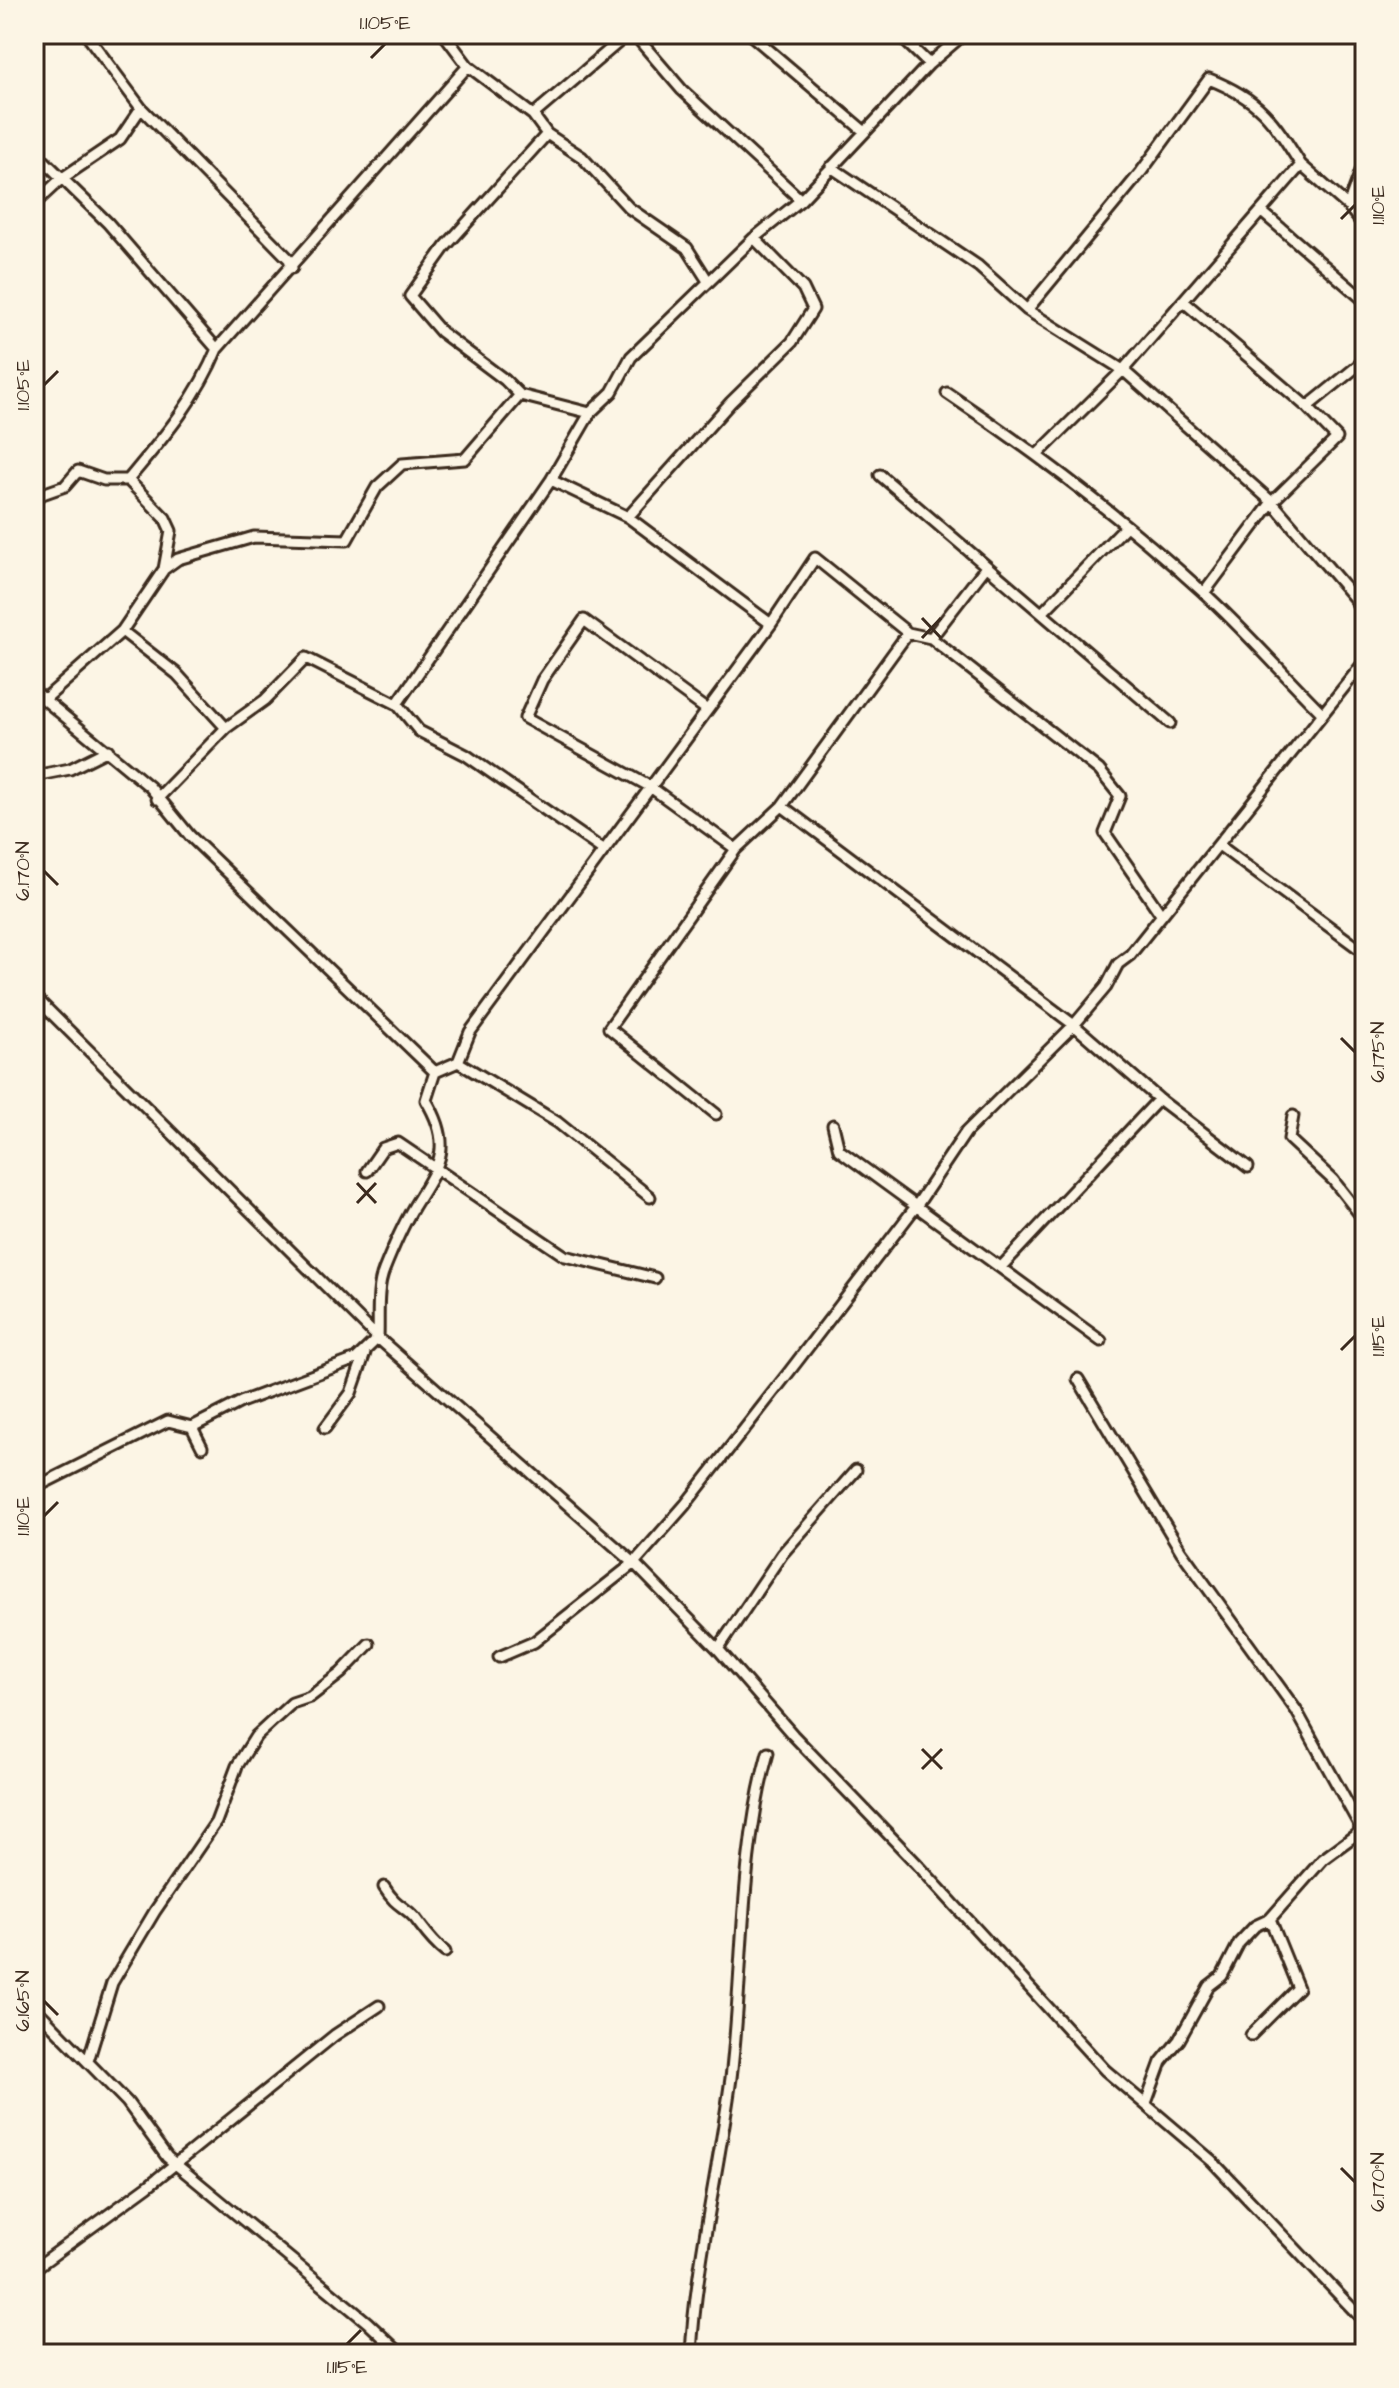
<svg xmlns="http://www.w3.org/2000/svg" width="1399" height="2388" font-family="'Architects Daughter',sans-serif">
<rect width="100%" height="100%" fill="#fcf5e5"/>
<filter id="ink" filterUnits="userSpaceOnUse"><feTurbulence type="fractalNoise" baseFrequency=".0125" numOctaves="2"/><feDisplacementMap in="SourceGraphic" scale="16" xChannelSelector="R" yChannelSelector="G"/><feConvolveMatrix kernelMatrix="1 2 1 2 8 2 1 2 1" color-interpolation-filters="sRGB"/></filter>
<g filter="url(#ink)">
<g fill="none" stroke-linecap="round" stroke-linejoin="round">
<defs>
<path id="street" d="M86,34L141,108L289,259L292,268
M444,34L468,66L533,115L547,134L582,157L629,208L687,248L708,281
M634,34L682,90L801,200
M750,34L865,132
M898,34L929,64
M533,115L628,34
M547,134L445,247L410,296L441,332L505,380L520,395L590,413
M34,151L108,223L217,349
M1365,160L1348,206L1365,227
M831,167L978,266L1027,310L1123,370L1272,502L1356,600L1365,623
M34,204L61,179L120,139L141,108
M1262,212L1365,301
M1183,301L1307,407L1337,438L1272,502L1204,593
M1027,310L1141,172L1209,79C1260,99 1273,120 1301,165
M947,393C1037,453 1122,518 1202,591C1244,629 1282,673 1322,713
M1307,407L1365,360
M1038,454L1123,370L1301,165L1348,206
M880,475L1170,723
M551,480L628,517L771,624
M34,497L65,486L78,471L104,480H128C163,438 196,400 217,349L468,66
M628,517L731,402L792,342L813,309L803,288L754,238
M164,569L178,559L254,537L347,540L377,487L402,464L465,459L520,395
M1356,600L1365,591
M1042,613L1126,526
M122,631L177,674L226,728
M931,638L986,567
M34,691L150,787L190,836L435,1072
M46,698L122,631L164,569L171,531L165,518L128,480
M397,704L551,480L590,413L612,392L631,357L754,238L801,200L929,64L964,34
M707,710L584,620L542,680L525,718L649,786L736,849L782,806L1074,1025L1159,1099L1248,1167
M34,776L70,769L108,750
M157,799L226,728L265,700L306,658L397,704L419,731L466,755L603,850
M782,806L908,633
M1220,846L1365,953
M34,996L378,1338L634,1563L718,1649L793,1735L917,1864L1105,2070L1212,2161L1365,2322
M458,1062L557,1122L650,1197
M716,1114L609,1028L736,849
M1293,1116L1289,1139L1333,1180L1365,1221
M833,1125L839,1150L1101,1341
M367,1171L383,1148L398,1143L565,1256L655,1278
M1002,1266L1159,1099
M1078,1379L1181,1551L1296,1710L1361,1828
M192,1427L241,1402L356,1359L378,1338C379,1318 376,1289 384,1270C392,1250 402,1227 413,1208C438,1167 455,1148 426,1100L435,1072L458,1062L470,1032L771,624L815,558L908,633L931,638L1099,770L1120,796L1105,833L1160,913
M325,1428L351,1393L365,1353
M34,1488L168,1421L192,1427L202,1447
M718,1649L782,1554L856,1470
M499,1657L534,1642L634,1563L685,1505L789,1372L917,1205L966,1132L1074,1025L1106,987L1118,964L1130,955L1365,661
M384,1887C397,1908 404,1905 415,1918C425,1931 432,1942 445,1952
M34,2007L127,2102L167,2157L367,2322L401,2354
M1251,2035L1298,1988L1270,1919
M88,2061L112,1983L155,1911L216,1822L237,1766L256,1736L292,1703L310,1697L341,1673L369,1644
M1146,2103L1161,2062L1179,2040L1209,1986L1222,1976L1239,1943L1255,1926L1270,1919L1323,1859L1365,1828
M34,2269L148,2186L335,2035L379,2006
M691,2354C696,2262 719,2169 731,2078C744,1970 739,1858 768,1753"/>
</defs>
<use href="#street" stroke="#3b2a1e" stroke-width="15"/>
<use href="#street" stroke="#fcf5e5" stroke-width="9"/>
</g>
</g>
<path fill="none" stroke="#3b2a1e" stroke-width="3" d="M371,58L385,44M1341,219L1355,205M44,385L58,371M922,618L941,638M922,638L941,618M44,871L58,885M1341,1038L1355,1052M357,1183L376,1203M357,1203L376,1183M1341,1350L1355,1336M44,1516L58,1502M922,1749L942,1769M922,1769L942,1749M44,2001L58,2015M1341,2168L1355,2182M347,2344L361,2330"/>
<rect width="1399" height="2388" fill="none" stroke="#fcf5e5" stroke-width="88"/>
<rect x="44" y="44" width="1311" height="2300" fill="none" stroke="#3b2a1e" stroke-width="3"/>
<g font-size="20" text-anchor="middle" fill="#3b2a1e">
<text x="385" y="29">1.105°E</text>
<text transform="translate(1377 205) rotate(-90)" y="7">1.110°E</text>
<text transform="translate(22 385) rotate(-90)" y="7">1.105°E</text>
<text transform="translate(22 871) rotate(-90)" y="7">6.170°N</text>
<text transform="translate(1377 1052) rotate(-90)" y="7">6.175°N</text>
<text transform="translate(1377 1336) rotate(-90)" y="7">1.115°E</text>
<text transform="translate(22 1516) rotate(-90)" y="7">1.110°E</text>
<text transform="translate(22 2001) rotate(-90)" y="7">6.165°N</text>
<text transform="translate(1377 2182) rotate(-90)" y="7">6.170°N</text>
<text x="347" y="2373">1.115°E</text>
</g>
</svg>
